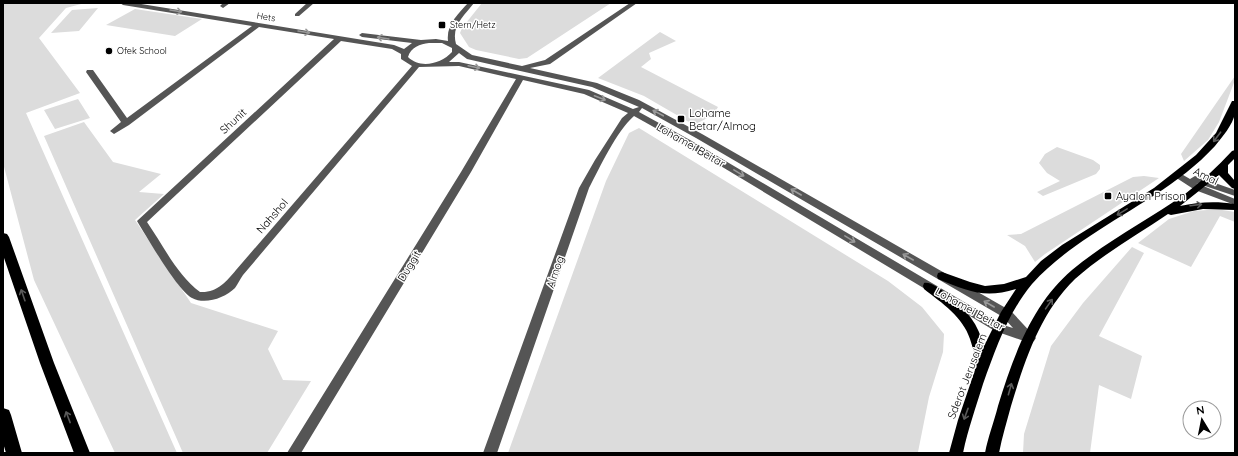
<svg xmlns="http://www.w3.org/2000/svg" width="1238" height="456" font-family="Quicksand,sans-serif">
<rect width="100%" height="100%" fill="#fff"/>
<path fill="#dcdcdc" d="M3,3H85L66,8L39,38L80,93L26,113L177,453H115L34,280L3,163Z
M482,3H611L527,58L519,59L476,50L469,47L460,33L462,28Z
M98,8L79,31L51,33L72,10Z
M135,9L202,19L175,36L106,25Z
M660,32L676,41L649,53L651,59L641,67L718,107L713,115L694,125L644,96L598,78Z
M1235,76V80L1219,122L1208,140L1184,161L1181,154Z
M78,99L90,118L55,129L44,110Z
M84,122L113,162L161,174L139,192L164,194L135,220L191,303L278,331L268,349L283,380L311,381L267,453H183L44,136Z
M639,128L888,281L922,307L944,334L943,352L929,397L918,452L508,453L606,181L629,133Z
M1057,147L1093,160L1100,165V169L1096,174L1043,196L1037,192L1060,181L1047,173L1039,163L1045,154Z
M1144,176L1159,178L1045,254L1035,262L1025,246L1007,235L1021,234L1133,177Z
M1207,210H1222L1235,212V222L1220,216L1191,267L1138,243L1169,219L1194,211Z
M1132,247L1144,253L1099,336L1142,356L1131,399L1099,385L1090,453H1023L1024,434L1051,346L1083,303Z"/>
<g fill="none" stroke-linecap="round" stroke-linejoin="round">
<path fill="#555" fill-rule="evenodd" d="M120,3H135L394,45L404,49L412,43L362,37L359,35L362,33L421,40L436,39L448,41C446,25 458,14 468,3H474C464,16 451,26 456,44L472,55L522,66L545,60L630,3H637L550,64L530,68L597,83L639,100L702,134L1011,311L1036,338L1034,341L1030,343L995,331L684,144L634,116C616,132 600,167 589,188L497,453H483L579,188L595,160L622,118L628,113L584,94L523,80L471,172L301,453H287L461,172L516,79L459,66L419,67L243,275C240,279 238,284 235,288C225,298 205,305 192,298C177,290 147,237 137,221L334,39L259,27L129,125L114,134L110,131L121,122L86,72L87,70H93L127,118L252,26L123,5ZM341,41L392,49L401,54V59L412,66L236,270C226,282 217,293 200,292C177,275 163,245 147,222ZM429,43H442L452,48V52C441,64 420,69 408,57C411,47 420,44 429,43ZM459,53L467,59L592,87L639,107L633,109L589,90L459,62H449ZM642,108L696,138L1003,317L1013,328L1003,325L690,140L639,112Z
M223,3H230L223,8L220,6Z
M307,3H314L299,16H295V14Z
M1178,172L1190,179L1195,176L1235,190V196L1196,183L1235,199V205L1195,190L1175,177L1173,175L1175,173Z"/>
<path fill="#000" fill-rule="evenodd" d="M1232,101H1235C1235,104 1236,109 1235,113C1233,125 1222,137 1215,146C1179,185 1133,207 1090,236C1069,250 1049,265 1032,284C1008,313 996,348 983,384C976,407 968,429 963,453H949L958,420L975,370C973,366 975,362 975,358C974,352 972,345 970,339C963,317 942,303 924,289L923,286L924,283C935,280 964,308 971,318C977,326 981,336 984,346L1001,312L1016,289C984,299 968,291 938,279L937,276L938,273L942,272L970,282L985,286L1004,284L1026,277L1041,261L1062,245L1154,188L1196,155L1216,133Z
M1235,150V158L1228,165V173L1235,181V189L1232,188L1219,175L1180,206C1198,202 1216,201 1235,204V210L1203,209L1171,215L1168,214C1137,235 1103,254 1075,279C1040,313 1025,360 1011,406C1007,421 1002,437 999,453H985C988,437 994,422 998,406C1013,357 1032,304 1072,270C1107,241 1148,220 1185,194C1202,181 1217,167 1232,151Z"/>
<path fill="#000" fill-rule="evenodd" d="M3,233L7,234L9,237L54,363L90,453H74L40,363L3,255Z
M3,408L9,410L11,415L22,453H6L3,443Z"/>
</g>
<defs><path id="oneway-shaft" d="M-6 0H5M1.5-3L5.5 0L1.5 3" fill="none" stroke-width="1.6" stroke-linecap="round" stroke-linejoin="round"/></defs>
<g stroke="#999">
<use href="#oneway-shaft" transform="translate(176 11) rotate(9)"/>
<use href="#oneway-shaft" transform="translate(304 32) rotate(9)"/>
<use href="#oneway-shaft" transform="translate(383 38) rotate(-171)"/>
<use href="#oneway-shaft" transform="translate(474 67) rotate(12)"/>
<use href="#oneway-shaft" transform="translate(600 98) rotate(21)"/>
<use href="#oneway-shaft" transform="translate(658 113) rotate(-152)"/>
<use href="#oneway-shaft" transform="translate(739 173) rotate(31)"/>
<use href="#oneway-shaft" transform="translate(796 192) rotate(-150)"/>
<use href="#oneway-shaft" transform="translate(850 239) rotate(31)"/>
<use href="#oneway-shaft" transform="translate(908 257) rotate(-150)"/>
<use href="#oneway-shaft" transform="translate(989 304) rotate(-150)"/>
</g>
<g stroke="#595959">
<use href="#oneway-shaft" transform="translate(1217 137) rotate(127)"/>
<use href="#oneway-shaft" transform="translate(1196 205) rotate(-7)"/>
<use href="#oneway-shaft" transform="translate(1122 212) rotate(149)"/>
<use href="#oneway-shaft" transform="translate(23 295) rotate(-109)"/>
<use href="#oneway-shaft" transform="translate(1049 304) rotate(-55)"/>
<use href="#oneway-shaft" transform="translate(1010 389) rotate(-74)"/>
<use href="#oneway-shaft" transform="translate(966 414) rotate(110)"/>
<use href="#oneway-shaft" transform="translate(68 417) rotate(-111)"/>
</g>
<g fill="#000" stroke="#fff" stroke-width="1.5">
<rect x="438" y="21" width="8" height="8" rx="2"/>
<circle cx="109" cy="51" r="4"/>
<rect x="677" y="115" width="8" height="8" rx="2"/>
<rect x="1104" y="192" width="8" height="8" rx="2"/>
</g>
<g text-anchor="middle" stroke-width="3" stroke-linejoin="round" paint-order="stroke">
<g font-size="9" fill="#000" stroke="#fff">
<text transform="translate(266 17) rotate(9)" y="3">Hets</text>
</g>
<g font-size="9" fill="#000" stroke="#fff" text-anchor="start">
<text x="450" y="28">Stern/Hetz</text>
<text x="117" y="54">Ofek School</text>
</g>
<g font-size="11" fill="#000" stroke="#fff" text-anchor="start">
<text x="689" y="117">Lohame<tspan x="689" dy="13">Betar/Almog</tspan></text>
<text x="1116" y="200">Ayalon Prison</text>
</g>
<g font-size="11" fill="#000" stroke="#fff">
<text transform="translate(233 121) rotate(-43)" y="4">Shunit</text>
<text transform="translate(691 145) rotate(30)" y="4">Lohamei Beitar</text>
<text transform="translate(1206 176) rotate(26)" y="4">Amal</text>
<text transform="translate(272 216) rotate(-49)" y="4">Nahshol</text>
<text transform="translate(409 266) rotate(-59)" y="4">Duggit</text>
<text transform="translate(555 272) rotate(-71)" y="4">Almog</text>
<text transform="translate(970 309) rotate(29)" y="4">Lohamei Beitar</text>
<text transform="translate(967 376) rotate(-69)" y="4">Sderot Jerusalem</text>
</g>
</g>
<rect width="1238" height="456" fill="none" stroke="#000000" stroke-width="8"/>
<g transform="translate(1202 420) rotate(350)"><circle r="19" fill="#ffffff" stroke="#999999"/>
<path d="M0-3L7 15L0 10L-7 15Z" fill="#000000"/>
<text y="-6" font-size="11" font-weight="bold" text-anchor="middle" fill="#000000">N</text>
</g>
</svg>
